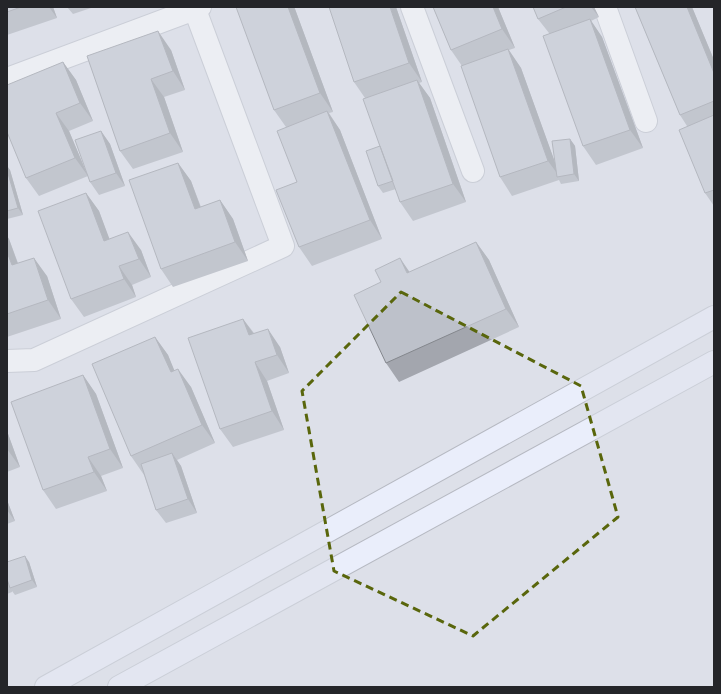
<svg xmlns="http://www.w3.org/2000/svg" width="721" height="694" font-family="'Crimson Pro',serif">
<rect width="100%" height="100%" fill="#dde0e9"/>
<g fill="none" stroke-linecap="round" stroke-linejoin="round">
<defs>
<path id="street" d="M412,7L473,171
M605,7L646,121
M7,79L200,7
M7,361L34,360L283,246L194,7"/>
<path id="secondary" d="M46,687L714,317
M119,687L714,362"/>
</defs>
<use href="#street" stroke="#b6b9c2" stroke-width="24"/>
<use href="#secondary" stroke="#b6b9c2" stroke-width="24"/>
<use href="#street" stroke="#fff" stroke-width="22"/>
<use href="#secondary" stroke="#eaeefb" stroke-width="22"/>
</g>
<path fill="#a3a6ae" d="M7,7H53L57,18L7,35Z
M67,7H94L73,14Z
M237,7H294L295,9L333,112L329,113L340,130L382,239L312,266L299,247L297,182L286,127L274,110Z
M396,7L422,82L419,83L430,98L466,202L413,221L400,202L396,189L383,193L378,186L380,146L365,98L354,82Z
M433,7H498L515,48L509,50L521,68L555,163L570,139L575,146L579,181L561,184L559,180L512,196L500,177L462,66L451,50Z
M533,7H594L599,17L591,21L602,37L643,148L596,165L583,146L549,33L538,19Z
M635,7H692L714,60V206L705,193L687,126L680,115Z
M171,50L185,90L164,97L183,152L133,169L120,151L87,56Z
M63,62L76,80L93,121L69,131L87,174L101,131L110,144L125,186L99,195L90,182L88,176L39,196L26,178Z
M178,163L191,181L201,207L220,200L233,219L248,261L173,287L161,269Z
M7,166L10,170L23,215L7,219Z
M86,193L99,211L109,239L141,250L151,277L132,285L136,297L84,317L71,299Z
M7,236L9,239L18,263L47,276L61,319L7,337Z
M476,242L489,260L519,327L399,382L386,363L410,272Z
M243,319L254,333L280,347L289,373L267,381L284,430L233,447L220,429Z
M155,337L168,355L174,371L191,387L215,443L177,460L181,466L197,513L166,523L156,510L144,475L131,456Z
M83,375L96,394L123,468L101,476L107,491L56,509L43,490Z
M7,431L20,467L7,472Z
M7,500L15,521L7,524Z
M7,562H29L37,587L15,595L12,591V592L7,594Z"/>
<path fill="#84878d" d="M49,7H53L57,18Z
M288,7H294L295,9L333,112L320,93Z
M390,7H396L422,82L409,63Z
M493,7H498L515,48L502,29Z
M591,7H594L599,17Z
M687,7H692L714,60V73Z
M590,19L602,37L643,148L630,130Z
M158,31L171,50L185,90L173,71Z
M508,49L521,68L560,176H559L548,161Z
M63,62L76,80L93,121L80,103Z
M151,79L164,97L183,152L170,133Z
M417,80L430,98L466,202L453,184Z
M327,111L340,130L382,239L370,220Z
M56,113L69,131L88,176L75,158Z
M101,131L110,144L125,186L116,173Z
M570,139L575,146L579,181L574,174Z
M178,163L191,181L208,228L195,209Z
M7,166L10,170L23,215L18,208L7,170Z
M86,193L99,211L117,259L104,241Z
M220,200L233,219L248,261L235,242Z
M128,232L141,250L151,277L139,259Z
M7,236L9,239L25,284L12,265L7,252Z
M476,242L489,260L519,327L506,309Z
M34,258L47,276L61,319L48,300Z
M400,258L413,277L407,273Z
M119,266L132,285L136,297L124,279Z
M243,319L256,337L249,335Z
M268,329L280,347L289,373L277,355Z
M155,337L168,355L183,391L171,372Z
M255,362L267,381L284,430L272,411Z
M178,369L191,387L215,443L202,425Z
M83,375L96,394L123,468L110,449Z
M7,431L20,467L7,449Z
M172,453L181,466L197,513L188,499Z
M88,457L101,476L107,491L94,472Z
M7,500L15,521L7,510Z
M25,556L29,562L37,587L32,580Z"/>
<path fill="#bdc1ca" stroke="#84878d" d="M7,7H21L7,12Z
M236,7H288L320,93L274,110Z
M329,7H390L409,63L354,82Z
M433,7H493L502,29L451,50Z
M533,7H566L538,19Z
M635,7H687L714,73V101L680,115Z
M590,19L630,130L583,146L543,36Z
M158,31L173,71L151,79L170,133L120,151L87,56Z
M508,49L548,161L500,177L461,66Z
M63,62L80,103L56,113L75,158L26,178L7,132V85Z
M417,80L453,184L400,202L363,99Z
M327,111L370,220L299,247L276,190L297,182L277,131Z
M714,115V190L705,193L679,130Z
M101,131L116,173L90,182L75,140Z
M570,139L574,174L557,177L552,141Z
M380,146L393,181L378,186L366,151Z
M178,163L195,209L220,200L235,242L161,269L129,180Z
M7,170L18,208L7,211Z
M86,193L104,241L128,232L139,259L119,266L124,279L71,299L38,211Z
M476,242L506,309L386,363L354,295L381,282L375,270L400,258L407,273Z
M7,252L12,265L34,258L48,300L7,314Z
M243,319L249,335L268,329L277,355L255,362L272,411L220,429L188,338Z
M155,337L171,372L178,369L202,425L131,456L92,364Z
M83,375L110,449L88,457L94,472L43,490L11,402Z
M172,453L188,499L156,510L141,464Z
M25,556L32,580L10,588L7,579V562Z"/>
<path d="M0 0H721V694H0ZM401,292L581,386L618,517L473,636L334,571L302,391Z" fill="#dde0e9" fill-opacity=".55" fill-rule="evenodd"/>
<path fill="none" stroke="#59660c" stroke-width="3" stroke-dasharray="8 5" stroke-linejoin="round" d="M401,292L581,386L618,517L473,636L334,571L302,391Z"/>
<rect width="721" height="694" fill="none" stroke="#242529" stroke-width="16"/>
</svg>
